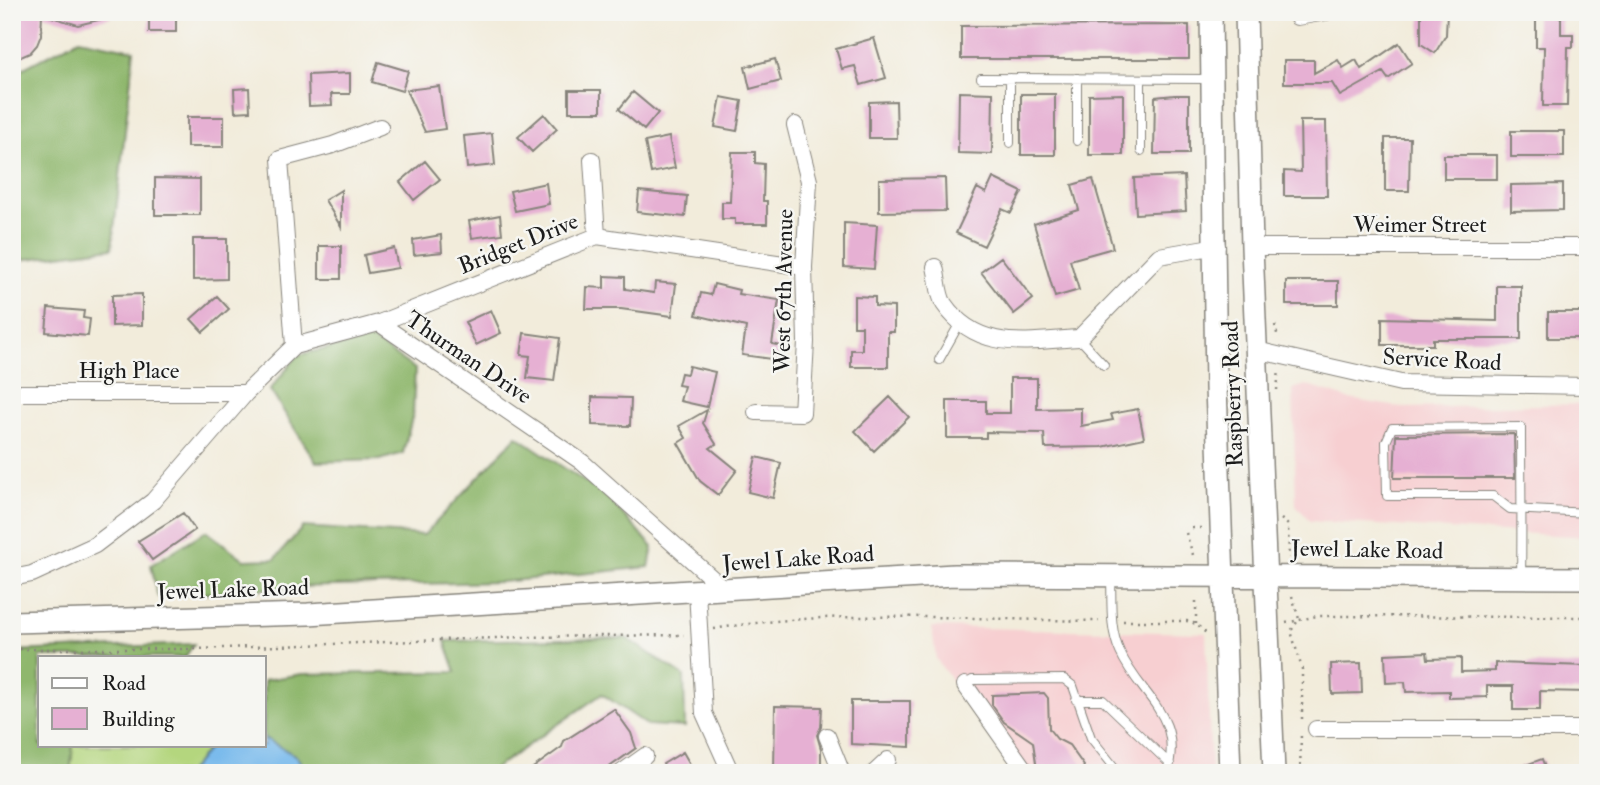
<svg xmlns="http://www.w3.org/2000/svg" width="1600" height="785" font-family="'IM FELL Double Pica',serif">
<rect width="100%" height="100%" fill="#f6f6f2"/>
<filter id="ink" filterUnits="userSpaceOnUse"><feTurbulence type="fractalNoise" baseFrequency=".0143" numOctaves="2"/><feDisplacementMap in="SourceGraphic" scale="14" xChannelSelector="R" yChannelSelector="G"/><feConvolveMatrix kernelMatrix="1 2 1 2 8 2 1 2 1" color-interpolation-filters="sRGB"/></filter>
<filter id="wash" filterUnits="userSpaceOnUse"><feTurbulence type="fractalNoise" baseFrequency=".00686" numOctaves="4" result="noise"/><feDisplacementMap in="SourceGraphic" scale="28" xChannelSelector="R" yChannelSelector="G"/><feGaussianBlur stdDeviation="1.57" result="paint"/><feColorMatrix in="noise" values="0 0 0 0 0 0 0 0 0 0 0 0 0 0 0 0 0 1.4 0 .05"/><feComposite in="paint" operator="in"/></filter>
<g filter="url(#wash)">
<rect width="100%" height="100%" fill="#f2ecdb"/>
<path fill="#f7cfd1" d="M1306,385L1349,399L1404,408L1588,404V537L1310,521L1296,505L1293,389Z
M932,627L1206,633L1211,773H1020L936,659Z"/>
<path fill="#b4d67e" stroke="#68794d" stroke-width="2" d="M73,745H211L188,773H70Z"/>
<path fill="#8fb76d" stroke="#566a44" stroke-width="2" d="M79,39L134,50L112,248L12,261V74Z
M371,339L415,369L413,414L403,453L380,460L316,462L270,390L298,355Z
M517,436L607,497L653,547L649,567L501,582L293,587L158,597L151,565L206,531L245,560L275,559L303,527L424,535Z
M626,638L684,676L685,727L647,725L602,694L488,773H308L296,756L264,738V680L302,674L456,672L445,641Z
M194,644L185,657H40V745H73L70,773H12V651Z"/>
<path fill="#77b9ec" stroke="#4a6a84" stroke-width="2" d="M264,738L296,756L308,773H188L211,745H264Z"/>
<g id="blocks">
<path fill="#e6b0d3" d="M12,12H111V17L78,25L42,14L41,35L37,45L30,53L12,61Z
M149,12H176V32H149Z
M1421,12H1447L1446,35L1435,53L1421,44Z
M1536,17H1561V34H1573V47H1568L1567,106H1543L1544,47H1536Z
M1189,25V59H961V26Z
M874,38L886,78L861,85L855,66L842,69L836,49Z
M1399,43L1412,63L1388,79L1383,72L1340,96L1332,83H1284V60H1314V73L1338,60L1343,68L1356,60L1361,69Z
M775,59L781,81L750,89L745,67Z
M378,62L408,71L402,91L372,82Z
M350,73V94H331L332,105L309,106L308,75Z
M439,86L445,129L425,132L406,90Z
M249,88L250,111L235,112L234,89Z
M569,90H601V112H569Z
M633,92L658,113L644,130L619,109Z
M959,92L993,93L992,154L958,153Z
M1021,94H1055V155H1021Z
M1123,94V155H1089V95Z
M1175,95H1189V154H1154L1155,97Z
M721,97L742,101L737,131L715,127Z
M896,101L897,138H869V102Z
M544,114L557,129L532,152L518,137Z
M187,117H224V147H187Z
M1300,121H1326L1327,196H1284V171L1301,172Z
M1511,131H1564V157H1511Z
M492,133L495,165L467,168L464,136Z
M669,137L675,168L651,173L645,142Z
M1385,138H1410L1409,191H1385Z
M732,152H755V163L764,164L763,201H767V224H735V219H722V202H730Z
M1444,155H1497V179H1444Z
M425,161L440,179L414,200L400,182Z
M1184,176L1186,211L1136,214L1134,178Z
M155,178L200,179V215H155Z
M945,178L946,211L879,212V179Z
M993,178L1022,192L1011,213L1002,209L984,246L956,233L977,188L986,193Z
M1093,179L1113,248L1070,260L1079,290L1055,297L1034,224L1079,210L1072,185Z
M546,183L549,204L515,211L510,191Z
M1563,184V210L1511,211V185Z
M341,190V227L325,200Z
M639,191L687,196L685,217L637,212Z
M500,215L502,234L472,238L469,221Z
M844,223L877,225L874,269L844,267Z
M441,235L442,252L414,255L413,240Z
M193,239H227V279L193,280Z
M319,246H341V279H319Z
M394,248L398,268L368,273L364,255Z
M1001,257L1033,299L1014,314L981,272Z
M604,276L625,277V289L654,293L655,282L676,284L672,316L621,309H586L587,287L604,288Z
M1286,281H1338V305H1286Z
M714,284L739,290L738,294L779,300L772,344L781,346L779,360L742,355L746,327L696,315L701,293L711,295Z
M1497,286H1521V339H1433V345H1382V318L1497,321Z
M142,294V325L112,326V295Z
M217,296L229,309L203,332L191,319Z
M854,296L875,297V306L894,307V332H888V367H851V350H862V326H854Z
M48,308L84,311L83,318L90,319L88,336L46,332Z
M491,310L501,333L476,345L465,322Z
M1548,312H1588V338H1548Z
M524,333L560,338L554,381L527,378L530,356L521,355Z
M689,366L715,372L707,407L680,401L684,386L678,385L681,373L687,374Z
M1010,378H1037V409L1081,408V426L1113,420L1111,414L1138,409L1144,438L1102,447L1045,448L1044,433L986,432V438H947V401H986V413H1010Z
M592,397L631,398L630,426L592,425Z
M890,397L909,417L874,451L855,431Z
M707,410L703,423L716,444L710,448L737,470L718,495L700,481L678,443L686,438L679,426Z
M1514,434L1515,478H1394L1396,435Z
M756,457L781,463L773,498L748,492Z
M183,513L195,530L152,560L138,541Z
M1427,652L1428,659L1461,658V672L1495,671V663L1588,666V692L1540,691V710H1513V686H1487V697L1449,698V691L1406,692L1405,682L1386,683L1385,654Z
M1361,663L1362,693L1332,694L1331,664Z
M1044,693L1048,698L1049,729L1057,739L1069,745L1084,766L1080,773L1037,770L1033,742L1004,722L992,705V695Z
M851,701H910V747L851,744Z
M775,706L822,707L821,727L817,735L821,749V773H774Z
M614,709L631,733L636,748L601,773H526L562,747L564,741Z
M683,752L695,773H668L663,764Z
M1542,759L1547,773H1509V771Z"/>
</g>
</g>
<g filter="url(#ink)">
<use href="#blocks" fill-opacity="0" stroke="#87847c" stroke-width="2"/>
<g fill="none" stroke-linecap="round" stroke-linejoin="round">
<defs>
<path id="service" d="M981,78L1209,79
M1077,141V78
M1010,143V78
M1141,151V79
M1079,338L1104,365
M939,360L961,321
M1111,576C1112,601 1109,628 1120,652C1140,697 1184,715 1167,773
M1521,577C1522,527 1521,477 1521,427L1392,428L1386,442L1387,496H1493L1510,509L1588,513
M965,685L972,680L1064,679L1073,686L1091,738L1119,773
M1076,700H1103L1170,764"/>
<path id="minor" d="M1297,17L1326,12
M592,160L597,236
M1252,247H1588
M935,267C938,278 938,295 944,304C978,353 1028,341 1079,338L1159,256L1217,246
M379,323L582,462L724,589
M294,346L280,159L333,145L380,127
M1256,350L1401,383L1588,386
M12,393H246
M756,412L802,413L806,342L804,267L809,181L795,125
M12,578L32,574L95,545L153,501L246,393L294,346L379,323L597,236L804,267
M697,591L704,713L731,773
M965,685L1027,773
M1316,729H1588
M827,736L842,773
M621,773L645,756
M874,773L888,760"/>
<path id="secondary" d="M1211,12L1216,387L1230,773
M1246,12L1252,247L1274,773
M12,622L308,614L954,575L1588,578"/>
</defs>
<use href="#service" stroke="#87847c" stroke-width="10"/>
<use href="#minor" stroke="#87847c" stroke-width="18"/>
<use href="#secondary" stroke="#87847c" stroke-width="24"/>
<path stroke="#87847c" stroke-width="2.5" stroke-dasharray="2 5" stroke-linecap="butt" d="M1275,325L1278,338
M1277,390L1279,370
M1281,519L1288,525L1289,558
M1192,528H1203
M1186,533L1194,558
M1292,596L1299,619L1291,631L1302,669V720
M1123,621H1187L1196,624L1207,634
M1286,623L1317,616L1588,617
M1196,624V596
M714,629C835,608 976,620 1099,621
M12,649H194L525,637L684,635
M1300,773L1301,734"/>
<use href="#service" stroke="#fff" stroke-width="8"/>
<use href="#minor" stroke="#fff" stroke-width="16"/>
<use href="#secondary" stroke="#fff" stroke-width="21"/>
</g>
</g>
<g text-anchor="middle" stroke-width="5" stroke-linejoin="round" paint-order="stroke">
<g font-size="23" fill="#1c1c1c" stroke="#f6f6f2">
<text x="1420" y="232">Weimer Street</text>
<text transform="translate(518 243) rotate(-22)" y="8">Bridget Drive</text>
<text transform="translate(783 291) rotate(-89)" y="8">West 67th Avenue</text>
<text transform="translate(469 357) rotate(34)" y="8">Thurman Drive</text>
<text transform="translate(1442 359) rotate(3)" y="8">Service Road</text>
<text x="129" y="378">High Place</text>
<text transform="translate(1232 394) rotate(-92)" y="8">Raspberry Road</text>
<text transform="translate(1367 549) rotate(1)" y="8">Jewel Lake Road</text>
<text transform="translate(798 558) rotate(-4)" y="8">Jewel Lake Road</text>
<text transform="translate(233 589) rotate(-2)" y="8">Jewel Lake Road</text>
</g>
</g>
<rect width="1600" height="785" fill="none" stroke="#f6f6f2" stroke-width="42"/>
<rect x="38" y="656" width="228" height="91" fill="#f6f6f2" stroke="#9f9f9c" stroke-width="2"/>
<rect x="52" y="678" width="35" height="10" fill="#ffffff" stroke="#9f9f9c" stroke-width="2"/>
<text x="102" y="690" font-size="21" fill="#1c1c1c">Road</text>
<rect x="52" y="708" width="35" height="21" fill="#e6b0d3" stroke="#9f9f9c" stroke-width="2"/>
<text x="102" y="726" font-size="21" fill="#1c1c1c">Building</text>
</svg>
